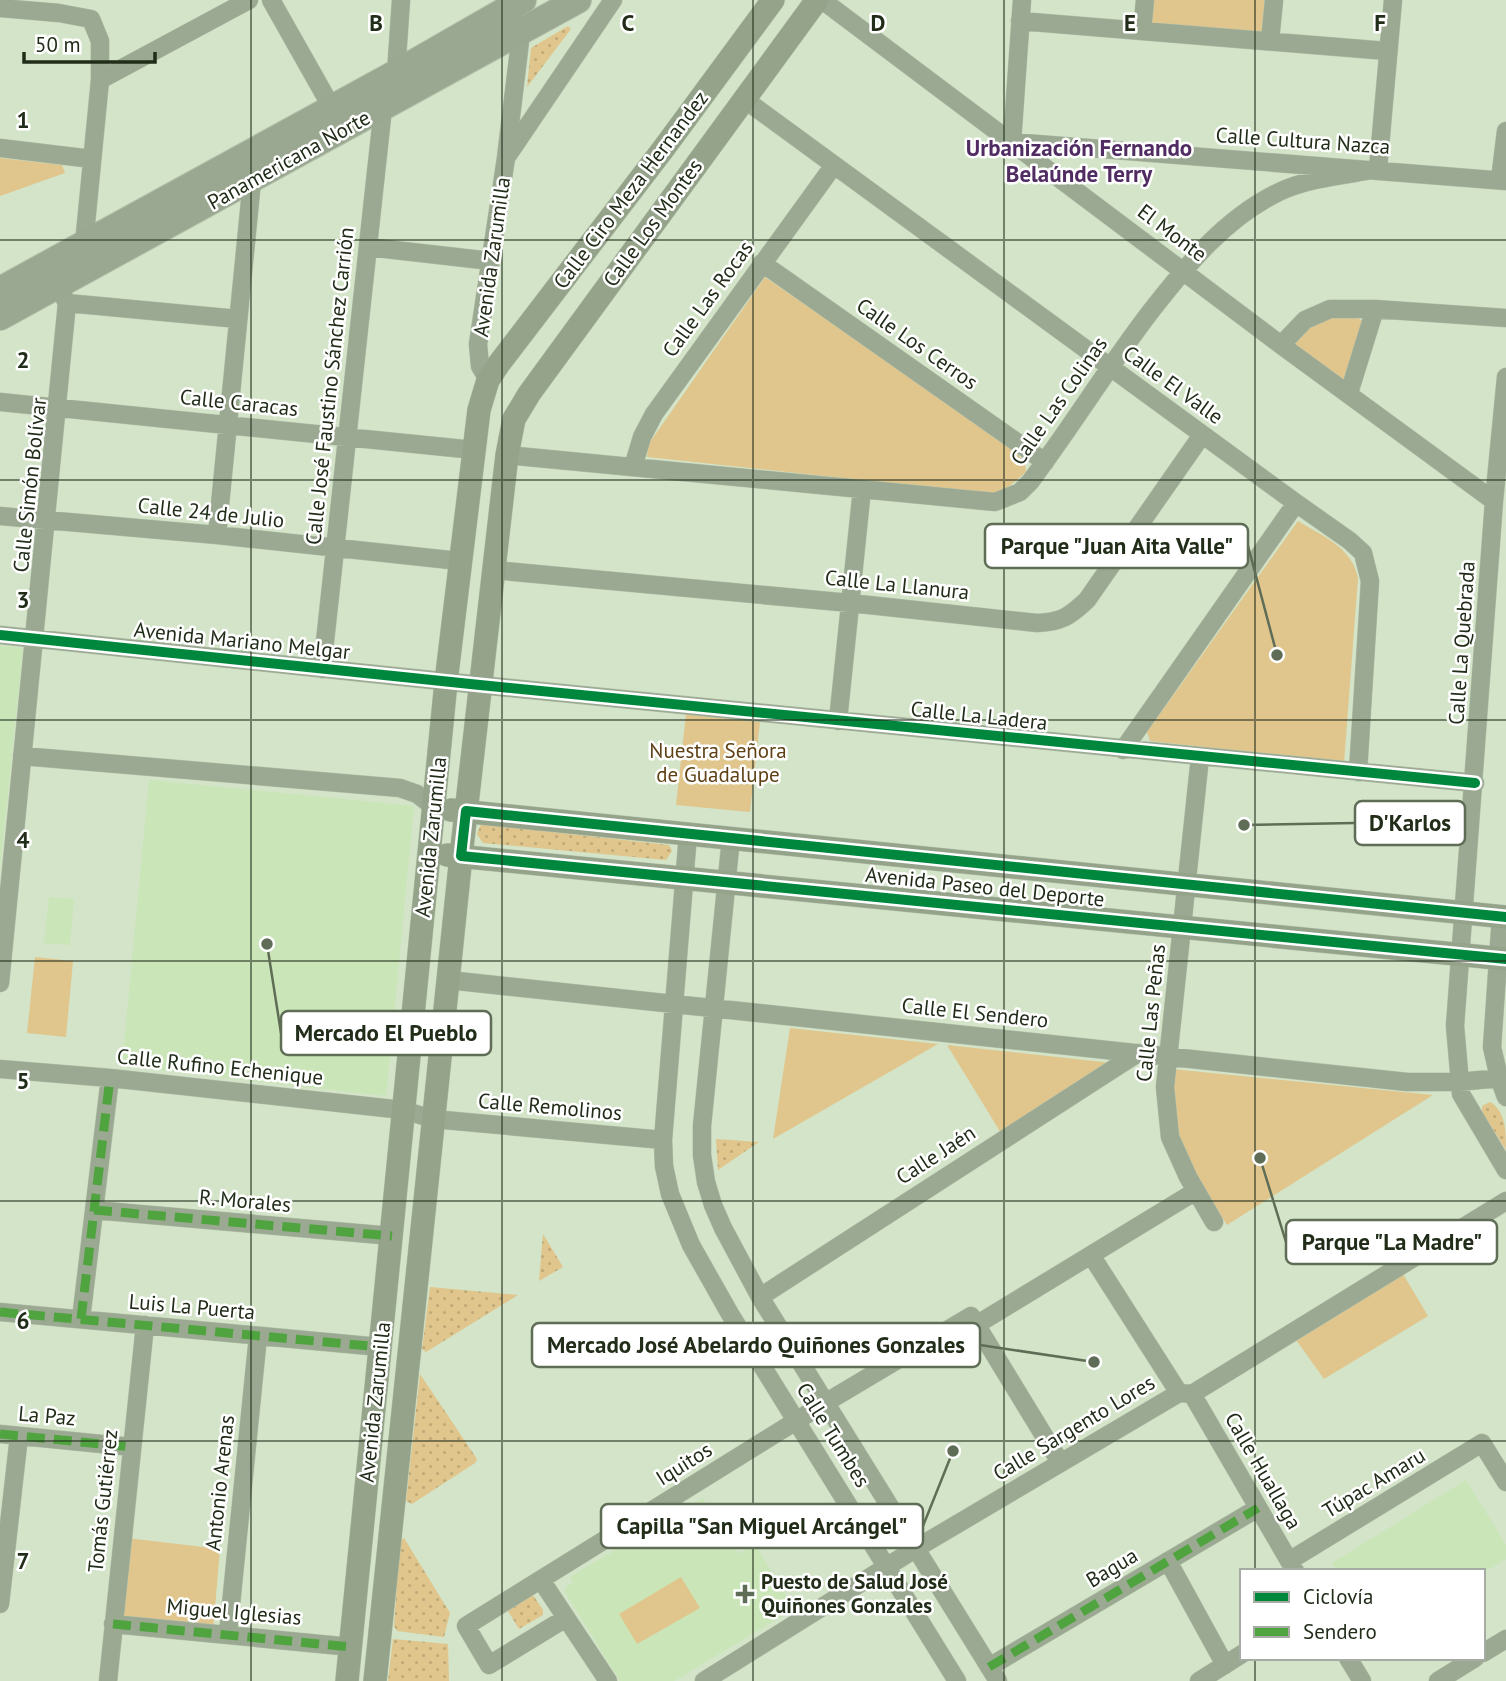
<svg xmlns="http://www.w3.org/2000/svg" width="1506" height="1681" font-family="'PT Sans',sans-serif">
<defs>
<pattern id="grass-dots" width="8" height="8" patternUnits="userSpaceOnUse" patternTransform="scale(1.75)"><rect width="8" height="8" fill="#e0c68c"/><path d="M2 2h.1M6 6h.1" fill="none" stroke="#c0aa78" stroke-width="1.8" stroke-linecap="round"/></pattern>
</defs>
<rect width="100%" height="100%" fill="#d3e4c8"/>
<path fill="#cae5b8" d="M0,645L23,648L0,869Z
M149,780L414,806L386,1096L122,1066Z
M49,897L74,899L70,945L44,943Z
M1466,1480L1506,1545V1559L1483,1573V1571H1337L1332,1563Z
M703,1498L738,1554L755,1544L794,1609L674,1681H620L565,1592L566,1587L573,1583L570,1577Z"/>
<path fill="url(#grass-dots)" d="M568,26L571,29L527,87L531,48Z
M481,824L669,845L672,851L666,860L483,843L477,834Z
M1490,1102C1506,1111 1506,1132 1506,1150L1482,1112V1106Z
M716,1139L759,1142L718,1170Z
M543,1234L563,1267L539,1281Z
M430,1287L518,1295L426,1352L422,1349Z
M420,1374L477,1459L475,1463L412,1504L406,1501Z
M404,1538L450,1613L444,1637L397,1631L394,1626L400,1541Z
M533,1595L543,1610V1615L519,1629L508,1611Z
M393,1639L448,1644L449,1681H388Z"/>
<path fill="#e0c68c" d="M1151,0H1269L1266,35L1150,24Z
M0,158L62,165L65,173L0,196Z
M765,277L1012,448L1025,463L1026,472L1007,488L991,494L647,457L648,445Z
M1335,317H1355L1364,321L1346,385L1291,347C1301,330 1316,321 1335,317Z
M1298,521C1322,536 1352,547 1358,578L1344,763L1150,741L1147,732Z
M686,714L760,722L750,812L676,805Z
M35,957L73,961L66,1037L27,1033Z
M790,1028L938,1044L773,1139Z
M947,1045L1121,1064L1004,1138Z
M1172,1069L1433,1095L1227,1225L1196,1176L1177,1140Z
M1400,1269L1428,1316L1324,1379L1294,1337Z
M127,1538L220,1549L213,1632L115,1621Z
M681,1577L700,1608L637,1644L619,1614Z"/>
<g fill="none" stroke-linecap="round" stroke-linejoin="round">
<defs>
<path id="minor" d="M271,0L332,108
M822,0L1281,345L1494,501
M1022,0L1012,142L1506,181
M0,8L59,13L91,19L100,41V80L84,244
M1020,21L1387,51
M1142,31L1145,0
M1270,41L1274,0
M396,73L401,0
M100,80L249,0
M744,99L1296,503L1350,541L1363,553L1370,581L1358,772
M0,148L92,159
M508,155L613,0
M1500,180L1506,131
M368,247L491,261
M762,263L1045,462
M67,303L238,319
M1281,345L1305,320L1330,309H1375L1506,318
M1506,377L1494,501L1455,1026L1461,1094L1506,1170
M488,380L480,366L478,344L506,158L522,25
M1349,393L1375,309
M0,402L474,450
M507,455L995,502L1020,492L1030,482C1072,426 1108,367 1151,311C1187,265 1225,218 1279,192C1308,178 1346,175 1378,169L1393,0
M633,467L642,437L654,414L834,165
M0,516L217,535L459,561
M217,535L252,181
M493,570L850,603L1037,623C1061,622 1069,617 1087,600L1202,435
M0,635L480,685L1475,783
M322,669L383,108
M838,721L862,489
M1123,750L1296,503
M22,756L400,788L417,794L435,808
M1200,757L1165,1087L1170,1137L1188,1177L1214,1222
M688,834L663,1140L664,1166L670,1194L691,1245L730,1314L957,1681
M731,838L702,1126V1155L706,1182L713,1205L723,1228L760,1297L998,1681
M1501,916L1492,1047L1499,1078L1506,1097
M448,980L1407,1082H1459L1499,1078
M0,983L67,303L58,286
M0,1069L110,1078L403,1110L433,1119L663,1140
M94,1210L392,1236
M1091,1255L1179,1393
M760,1297L1138,1053
M0,1312L380,1347
M81,1319L110,1078
M976,1325L1196,1191
M1192,1394L1295,1571
M0,1434L132,1447
M1168,1561L1225,1665
M1289,1561L1482,1443L1506,1482
M541,1580L608,1681
M0,1604L19,1436
M566,1618L489,1665L466,1626L825,1403L971,1316L1060,1462
M113,1624L351,1647
M228,1634L258,1336
M1483,1653L1506,1639
M1348,1658L1362,1681
M989,1667L1258,1508
M108,1681L145,1325
M704,1681L915,1549L1179,1393L1192,1394L1506,1201
M1199,1681L1242,1654
M1438,1681L1475,1658"/>
<path id="major" d="M451,810L1506,917
M447,855L1506,959
M347,1681L446,682L479,410L488,380L498,365L664,148L773,0
M375,1681L461,856L507,455L514,419L529,394L817,0"/>
<path id="highway" d="M0,290L396,73L523,0
M0,317L578,0"/>
</defs>
<use href="#minor" stroke="#b4c1ab" stroke-width="19"/>
<use href="#major" stroke="#b4c1ab" stroke-width="24"/>
<use href="#highway" stroke="#b4c1ab" stroke-width="28"/>
<use href="#minor" stroke="#9ca992" stroke-width="18"/>
<use href="#major" stroke="#94a38a" stroke-width="23"/>
<use href="#highway" stroke="#9ba891" stroke-width="26"/>
<path stroke="#50a440" stroke-width="9" stroke-dasharray="18 9" stroke-linecap="butt" d="M94,1210L392,1236
M0,1312L380,1347
M81,1319L110,1078
M0,1434L132,1447
M113,1624L351,1647
M989,1667L1258,1508"/>
<defs>
<path id="cycleway" d="M0,635L480,685L1475,783
M1506,917L466,811L461,856L1506,959"/>
</defs>
<use href="#cycleway" stroke="#fff" stroke-width="15"/>
<use href="#cycleway" stroke="#00873e" stroke-width="10"/>
</g>
<path fill="none" stroke="#212d19" stroke-width="2" stroke-opacity="0.55" d="M251,0V1681M502,0V1681M753,0V1681M1004,0V1681M1255,0V1571M0,240H1506M0,480H1506M0,720H1506M0,961H1506M0,1201H1506M0,1441H1506M1255,1658V1681"/>
<path fill="#5f6d56" stroke="#fff" stroke-width="2.5" d="M741.5 1583.5h7v7h7v7h-7v7h-7v-7h-7v-7h7z"/>
<g text-anchor="middle" stroke-width="5" stroke-linejoin="round" paint-order="stroke">
<g font-size="21" fill="#212d19" stroke="#fff">
<text transform="translate(1303 141) rotate(4)" y="7">Calle Cultura Nazca</text>
<text transform="translate(289 160) rotate(-29)" y="7">Panamericana Norte</text>
<text transform="translate(631 190) rotate(-53)" y="7">Calle Ciro Meza Hernandez</text>
<text transform="translate(653 223) rotate(-54)" y="7">Calle Los Montes</text>
<text transform="translate(1172 233) rotate(37)" y="7">El Monte</text>
<text transform="translate(492 257) rotate(-82)" y="7">Avenida Zarumilla</text>
<text transform="translate(708 299) rotate(-54)" y="7">Calle Las Rocas</text>
<text transform="translate(917 344) rotate(35)" y="7">Calle Los Cerros</text>
<text transform="translate(1173 385) rotate(36)" y="7">Calle El Valle</text>
<text transform="translate(330 386) rotate(-84)" y="7">Calle José Faustino Sánchez Carrión</text>
<text transform="translate(1059 401) rotate(-55)" y="7">Calle Las Colinas</text>
<text transform="translate(239 403) rotate(6)" y="7">Calle Caracas</text>
<text transform="translate(30 485) rotate(-84)" y="7">Calle Simón Bolívar</text>
<text transform="translate(211 513) rotate(6)" y="7">Calle 24 de Julio</text>
<text transform="translate(897 585) rotate(6)" y="7">Calle La Llanura</text>
<text transform="translate(242 641) rotate(6)" y="7">Avenida Mariano Melgar</text>
<text transform="translate(1462 643) rotate(-86)" y="7">Calle La Quebrada</text>
<text transform="translate(979 716) rotate(6)" y="7">Calle La Ladera</text>
<text transform="translate(431 837) rotate(-84)" y="7">Avenida Zarumilla</text>
<text transform="translate(985 887) rotate(6)" y="7">Avenida Paseo del Deporte</text>
<text transform="translate(975 1013) rotate(6)" y="7">Calle El Sendero</text>
<text transform="translate(1151 1013) rotate(-84)" y="7">Calle Las Peñas</text>
<text transform="translate(220 1067) rotate(6)" y="7">Calle Rufino Echenique</text>
<text transform="translate(550 1107) rotate(5)" y="7">Calle Remolinos</text>
<text transform="translate(936 1155) rotate(-33)" y="7">Calle Jaén</text>
<text transform="translate(245 1201) rotate(5)" y="7">R. Morales</text>
<text transform="translate(192 1307) rotate(5)" y="7">Luis La Puerta</text>
<text transform="translate(375 1402) rotate(-84)" y="7">Avenida Zarumilla</text>
<text transform="translate(47 1416) rotate(5)" y="7">La Paz</text>
<text transform="translate(1074 1428) rotate(-31)" y="7">Calle Sargento Lores</text>
<text transform="translate(833 1435) rotate(58)" y="7">Calle Tumbes</text>
<text transform="translate(684 1464) rotate(-32)" y="7">Iquitos</text>
<text transform="translate(1263 1471) rotate(60)" y="7">Calle Huallaga</text>
<text transform="translate(220 1483) rotate(-84)" y="7">Antonio Arenas</text>
<text transform="translate(1374 1483) rotate(-31)" y="7">Túpac Amaru</text>
<text transform="translate(103 1501) rotate(-84)" y="7">Tomás Gutiérrez</text>
<text transform="translate(1112 1568) rotate(-31)" y="7">Bagua</text>
<text transform="translate(234 1612) rotate(5)" y="7">Miguel Iglesias</text>
</g>
<g font-size="21" fill="#5f4115" stroke="#fff">
<text x="718" y="758">Nuestra Señora<tspan x="718" dy="24">de Guadalupe</tspan></text>
</g>
<g font-size="21" font-weight="bold" fill="#212d19" stroke="#fff" text-anchor="start">
<text x="761" y="1589">Puesto de Salud José<tspan x="761" dy="24">Quiñones Gonzales</tspan></text>
</g>
<g font-size="23" font-weight="bold" fill="#502c63" stroke="#fff">
<text x="1079" y="156">Urbanización Fernando<tspan x="1079" dy="26">Belaúnde Terry</tspan></text>
</g>
</g>
<g font-size="23" text-anchor="middle" font-weight="bold" fill="#212d19" stroke="#fff" stroke-width="5" stroke-linejoin="round" paint-order="stroke">
<text x="376" y="31">B</text>
<text x="628" y="31">C</text>
<text x="878" y="31">D</text>
<text x="1130" y="31">E</text>
<text x="1380" y="31">F</text>
<text x="23" y="128">1</text>
<text x="23" y="368">2</text>
<text x="23" y="608">3</text>
<text x="23" y="848">4</text>
<text x="23" y="1089">5</text>
<text x="23" y="1329">6</text>
<text x="23" y="1569">7</text>
</g>
<path fill="none" stroke="#5f6d56" stroke-width="2.5" d="M1277 655L1248 546M1244 825L1355 823M267 944L281 1033M1260 1158L1286 1242M1094 1362L980 1345M953 1451L923 1526"/>
<g fill="#5f6d56" stroke="#fff" stroke-width="2.5">
<circle cx="1277" cy="655" r="7"/>
<circle cx="1244" cy="825" r="7"/>
<circle cx="267" cy="944" r="7"/>
<circle cx="1260" cy="1158" r="7"/>
<circle cx="1094" cy="1362" r="7"/>
<circle cx="953" cy="1451" r="7"/>
</g>
<g fill="#fff" stroke="#5f6d56" stroke-width="2.5">
<rect x="985" y="524" width="263" height="44" rx="7"/>
<rect x="1355" y="801" width="110" height="44" rx="7"/>
<rect x="281" y="1011" width="210" height="44" rx="7"/>
<rect x="1286" y="1220" width="211" height="44" rx="7"/>
<rect x="532" y="1323" width="448" height="44" rx="7"/>
<rect x="601" y="1504" width="322" height="44" rx="7"/>
</g>
<g font-size="23" text-anchor="middle" font-weight="bold" fill="#212d19">
<text x="1117" y="554">Parque "Juan Aita Valle"</text>
<text x="1410" y="831">D'Karlos</text>
<text x="386" y="1041">Mercado El Pueblo</text>
<text x="1392" y="1250">Parque "La Madre"</text>
<text x="756" y="1353">Mercado José Abelardo Quiñones Gonzales</text>
<text x="762" y="1534">Capilla "San Miguel Arcángel"</text>
</g>
<rect x="1240" y="1569" width="245" height="91" fill="#ffffff" stroke="#a6aba3" stroke-width="2"/>
<rect x="1254" y="1592" width="35" height="10" fill="#00873e" stroke="#a6aba3" stroke-width="2"/>
<text x="1303" y="1604" font-size="21" fill="#212d19">Ciclovía</text>
<rect x="1254" y="1627" width="35" height="10" fill="#50a440" stroke="#a6aba3" stroke-width="2"/>
<text x="1303" y="1639" font-size="21" fill="#212d19">Sendero</text>
<path d="M24 52v10h131v-10" fill="none" stroke="#212d19" stroke-width="3.5"/>
<text x="35" y="52" font-size="21" fill="#212d19" stroke="#ffffff" stroke-width="5" paint-order="stroke">50 m</text>
</svg>
